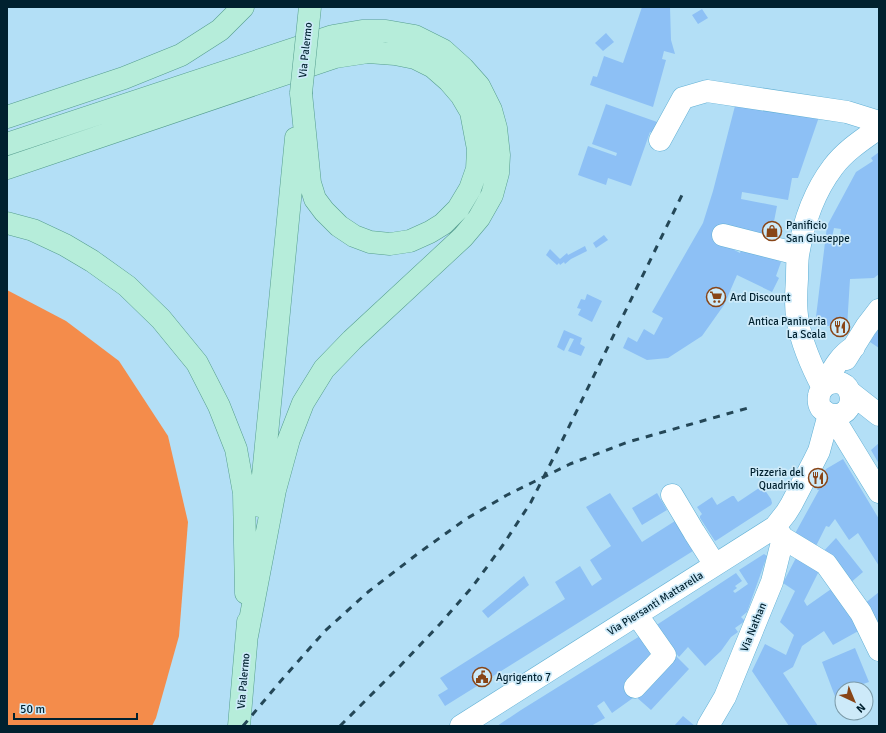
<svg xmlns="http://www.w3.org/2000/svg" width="886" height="733" font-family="Signika,sans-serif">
<rect width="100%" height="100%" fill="#b3dff6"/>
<path fill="#f48c4b" d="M7,290L66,321L119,361L168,436L188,522L179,636L156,718L152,726H7Z"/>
<path fill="#8dc0f5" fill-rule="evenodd" d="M642,7H670L671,40L675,54L664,51L662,59L666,60L653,107L590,85L593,76L597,77L604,56L623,63Z
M702,9L708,18L698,24L692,15Z
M606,33L614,42L603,51L595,43Z
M736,102L820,114L798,178H792L788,200L742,192L741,199L777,206L771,237L719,227L712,238L740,253L743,245L781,262L776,276L779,278L772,292L737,275L724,305L702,336L668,358L647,360L623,348L628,337L637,342L644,329L654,335L663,318L652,312L703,223L713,191Z
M606,104L660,123L656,135L650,132L631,186L608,178L606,185L578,175L588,146L616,156L617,153L592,144Z
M879,152V274L874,278L850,279L847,327L815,325L827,226L856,172L873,161L871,158ZM834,228L841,229L839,243L831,242Z
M604,235L608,240L596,248L593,243Z
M585,246L587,251L571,259L565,264L564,262L560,265L559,263L557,265L546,255L550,249L560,259L567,253L568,255Z
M587,294L602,301L592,322L578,315L581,309L577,308L581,299L585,300Z
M879,328V348L870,342Z
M564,330L582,338L580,344L585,347L581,356L568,351L574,339L570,338L564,351L557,347Z
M879,443V464L871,450Z
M843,459L879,519V566L858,533L849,540L835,519L829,527L826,526L814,550L792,539L819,490H817L826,469Z
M762,486L771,499L772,503L771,505L717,540L715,541L700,518V516L702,514L697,507L712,497L717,505L732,496H734L738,502Z
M610,493L642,542L675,521L693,551L445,706L438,695L448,689L440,678L565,599L555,582L580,566L592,586L602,579L590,560L611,546L586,507Z
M657,493L667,510L642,525L632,508Z
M836,538L863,572L849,584L820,555Z
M799,552L821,567L804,601L807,606L834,587L862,629L833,645L824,631L802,646L793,667L783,673L818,726H789L752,671L765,644L786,655L794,635L780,622L795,591L783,583Z
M764,554L767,556L747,612L741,617L745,621L735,628L738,632L731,637L721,651L705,666L688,647L679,657L655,626L736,573L742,581L735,586L737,588L733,591L735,593L738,591L748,584L739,570Z
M524,576L529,585L488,618L482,611Z
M879,592V632L864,604Z
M640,636L657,655L633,698L612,713L604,701L597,706L605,718L591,726H497L521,710Z
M855,648L869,682L863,684L865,689H842V704L840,698L836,699L822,662Z
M675,655L689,669L651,710L635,696Z
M683,716L695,726H674Z"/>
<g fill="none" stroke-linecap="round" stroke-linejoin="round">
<defs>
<path id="minor" d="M660,140L683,98L707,91L847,112L879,122
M723,235L798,254
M846,359L866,327L879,310
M824,386C854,369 861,416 834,415C830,415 826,413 823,410C819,407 818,401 819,396C819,392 822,389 824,385C832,371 839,356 854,347
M823,388C812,367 802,345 798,322C795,308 796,294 797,279C797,271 797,263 798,255C803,225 814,192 833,167C845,151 862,140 879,128
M851,393L879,415
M831,415L838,425L879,492
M672,495L694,532L715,565
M783,538L826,564L861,613L879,650
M635,687L665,655L637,615
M461,726L775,527L786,513L791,505L814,461L819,451L829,414
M708,726L725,697L772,582L783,538L775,527"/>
<path id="major" d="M7,117L124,78L181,55L220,30L243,7
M7,144L333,36L362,31H386L415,36L443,50L463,68L479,86L491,110L496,128L499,155L498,173L492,195L479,218L463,237L352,340L324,369L303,403L289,439L275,490L247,636
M7,168L335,57L368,52L395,54L415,58L433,67L449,81L461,95L471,112L478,149L477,169L470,189L458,209L443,224L430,232L410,241L390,244L370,242L354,236L339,226L324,211L315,199L310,183L301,93
M7,223L33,230L65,245L92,261L127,286L161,319L197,363L219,406L236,449L244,493L246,593
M260,506L296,138
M239,726L248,622"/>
</defs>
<use href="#minor" stroke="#62b0d4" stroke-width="23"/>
<use href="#major" stroke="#569e8f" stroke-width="23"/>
<use href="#minor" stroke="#fff" stroke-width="22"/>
<use href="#major" stroke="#b6edda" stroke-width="22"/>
<path stroke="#244757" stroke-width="3" stroke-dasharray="7 7" stroke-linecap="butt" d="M243,726L279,683L325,631L368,592L420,552L466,519L507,495L570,464L628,442L748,408
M340,726L401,665L440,624L473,586L503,545L531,502L562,441L683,193"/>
<defs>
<path id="major-bridge" d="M301,93L310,7"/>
</defs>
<use href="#major-bridge" stroke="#569e8f" stroke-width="23" stroke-linecap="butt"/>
<use href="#major-bridge" stroke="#b6edda" stroke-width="22"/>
</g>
<defs>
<symbol id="shop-ring" viewBox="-11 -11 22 22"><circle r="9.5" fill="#cdeaf9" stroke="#884517" stroke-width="1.5"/><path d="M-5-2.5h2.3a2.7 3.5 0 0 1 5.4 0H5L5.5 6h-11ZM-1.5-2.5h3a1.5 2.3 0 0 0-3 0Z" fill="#884517"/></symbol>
<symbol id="supermarket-ring" viewBox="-11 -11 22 22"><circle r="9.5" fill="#cdeaf9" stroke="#884517" stroke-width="1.5"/><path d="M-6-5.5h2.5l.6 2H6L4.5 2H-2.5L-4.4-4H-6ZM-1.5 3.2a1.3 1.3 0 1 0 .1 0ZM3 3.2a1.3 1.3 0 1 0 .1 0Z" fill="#884517"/></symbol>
<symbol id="restaurant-ring" viewBox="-11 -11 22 22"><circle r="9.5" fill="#cdeaf9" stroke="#884517" stroke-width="1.5"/><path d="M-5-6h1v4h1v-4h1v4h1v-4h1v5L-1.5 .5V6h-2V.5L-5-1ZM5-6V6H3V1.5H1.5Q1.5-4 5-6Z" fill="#884517"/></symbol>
<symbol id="civic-ring" viewBox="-11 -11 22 22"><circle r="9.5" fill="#cdeaf9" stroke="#884517" stroke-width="1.5"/><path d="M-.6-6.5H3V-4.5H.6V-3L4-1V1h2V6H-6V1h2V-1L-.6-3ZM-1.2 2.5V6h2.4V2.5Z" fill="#884517"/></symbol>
</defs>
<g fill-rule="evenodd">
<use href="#shop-ring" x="761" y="220" width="22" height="22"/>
<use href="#supermarket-ring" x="705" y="286" width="22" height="22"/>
<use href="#restaurant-ring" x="829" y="316" width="22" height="22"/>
<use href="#restaurant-ring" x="807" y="467" width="22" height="22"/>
<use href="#civic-ring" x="471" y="666" width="22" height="22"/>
</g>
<g text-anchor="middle" stroke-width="3.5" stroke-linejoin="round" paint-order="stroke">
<g font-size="11" fill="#00212f" stroke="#cdeaf9">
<text transform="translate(305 50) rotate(-84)" y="4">Via Palermo</text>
<text transform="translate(655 603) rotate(-32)" y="4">Via Piersanti Mattarella</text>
<text transform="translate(753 627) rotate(-68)" y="4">Via Nathan</text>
<text transform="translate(243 681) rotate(-85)" y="4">Via Palermo</text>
</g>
<g font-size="11" fill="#00212f" stroke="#cdeaf9" text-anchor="start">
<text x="786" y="229">Panificio<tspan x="786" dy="13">San Giuseppe</tspan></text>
<text x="730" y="301">Ard Discount</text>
<text x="826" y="325" text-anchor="end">Antica Panineria<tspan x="826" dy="13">La Scala</tspan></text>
<text x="804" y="476" text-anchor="end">Pizzeria del<tspan x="804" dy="13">Quadrivio</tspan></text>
<text x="496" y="681">Agrigento 7</text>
</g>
</g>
<rect width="886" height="733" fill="none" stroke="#00212f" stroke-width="16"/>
<g transform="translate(854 701) rotate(136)"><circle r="19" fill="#cdeaf9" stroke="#7b9aa8"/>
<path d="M0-3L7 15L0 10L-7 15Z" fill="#884517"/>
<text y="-6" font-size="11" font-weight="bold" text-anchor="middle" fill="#00212f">N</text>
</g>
<path d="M14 713v6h123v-6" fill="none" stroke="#00212f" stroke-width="2"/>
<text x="20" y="713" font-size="12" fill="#00212f" stroke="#cdeaf9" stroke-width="3" paint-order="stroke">50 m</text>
</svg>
